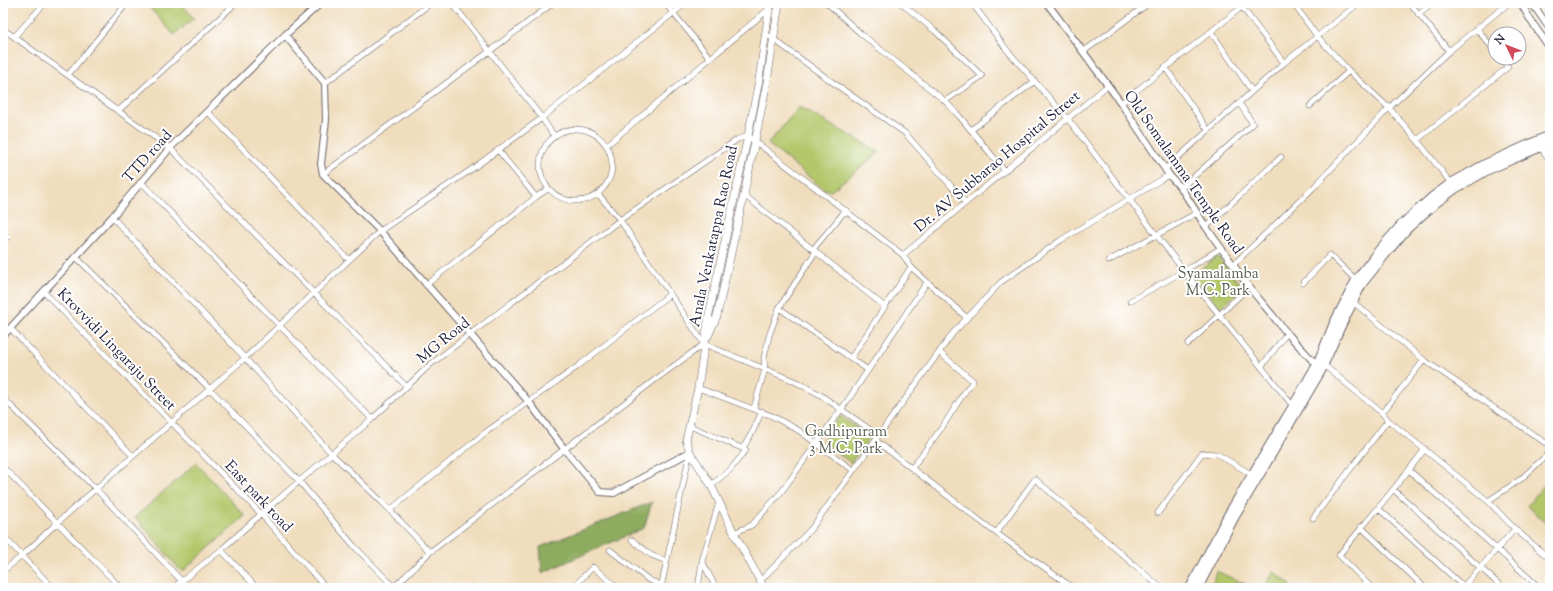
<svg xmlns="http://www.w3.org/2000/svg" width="1553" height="591" font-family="'Sorts Mill Goudy',serif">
<rect width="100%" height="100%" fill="#fff"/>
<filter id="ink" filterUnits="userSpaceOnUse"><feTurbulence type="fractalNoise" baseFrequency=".025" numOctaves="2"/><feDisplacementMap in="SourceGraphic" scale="8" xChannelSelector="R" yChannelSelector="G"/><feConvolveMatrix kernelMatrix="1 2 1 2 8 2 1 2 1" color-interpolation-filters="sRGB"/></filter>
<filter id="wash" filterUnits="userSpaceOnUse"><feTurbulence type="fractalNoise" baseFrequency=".012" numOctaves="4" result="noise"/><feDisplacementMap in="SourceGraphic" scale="16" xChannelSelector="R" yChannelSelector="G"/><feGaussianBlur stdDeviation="0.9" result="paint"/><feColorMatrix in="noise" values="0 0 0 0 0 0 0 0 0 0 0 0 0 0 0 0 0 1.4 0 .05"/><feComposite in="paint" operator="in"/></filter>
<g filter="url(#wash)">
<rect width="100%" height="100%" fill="#f0ddbd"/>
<path fill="#b3c76b" stroke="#6a7453" d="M153,3H180L194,18L174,35L149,7Z
M799,107L880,152L831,191L824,189L768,144Z
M1217,256L1244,289L1220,308L1193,276Z
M840,416L870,437L851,463L822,442Z
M196,463L245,516L182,572L135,517Z
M1550,478V526L1527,506Z
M1216,571L1254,588H1211Z
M1274,572L1291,585L1289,588H1277L1267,582Z"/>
<path fill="#8eac5f" stroke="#58674d" d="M652,502L644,528L542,573L540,547Z"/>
</g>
<g filter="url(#ink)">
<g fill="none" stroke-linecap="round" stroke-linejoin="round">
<defs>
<path id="minor" d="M452,3L542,118L554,136
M665,3L710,58
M827,3L860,33L945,101L960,117L1005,171
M901,3L935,31L982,76L945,101
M972,3L1007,50L1068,119L1184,271L1293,406
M1293,3L1317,36L1349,71L1389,108L1417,140L1451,183
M1410,3L1449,51
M1548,3L1550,5
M1242,7L1284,63
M1418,14L1432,3
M3,29L170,148L406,386
M1477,29L1495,51
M1211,32L1252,91
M765,33L828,79L905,133L966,203
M14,37L45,3
M1083,52L1149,3
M1165,67L1208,130
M68,75L127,3
M325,83L431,3
M1121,103L1247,3
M1310,106L1349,71
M118,111L236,3
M208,112L349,260
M540 165a36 36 0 1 1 72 0a36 36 0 1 1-72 0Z
M971,130L1035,81
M1417,140L1508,67L1500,58
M607,145L769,9
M1540,147L1550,160
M498,150L536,197
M1165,169L1284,63L1359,3
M323,174L490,51L553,3
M141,182L280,326L372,419
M1181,188L1253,124L1239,103
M598,194L620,220L704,344L794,381L819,394L878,435
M744,195L884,306
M112,217L245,358L331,453L381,501L430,552
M1206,227L1281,157
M3,233L8,237
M814,248L846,210
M903,255L1107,86
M75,256L210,389L299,481L354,546L395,588
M1108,261L1197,213
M1234,264L1313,188L1389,108L1449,51L1509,3
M1303,283L1330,255L1356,280
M426,285L536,197L548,189
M44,292L261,514L326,588
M1130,301L1184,271L1221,248
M1353,302L1424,360L1550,446
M779,308L868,370
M10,328L133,456
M1188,344L1249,287
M851,358L911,267
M1324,365L1382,413L1388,420L1488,501L1515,529L1550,559
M1261,367L1287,333
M698,388L772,416L798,430L853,470
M3,398L96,489L188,588
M754,408L765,369L764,358L769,336L779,308L816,251
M1382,413L1424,360
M690,426L746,450L730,470L711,485
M875,440L996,533L1073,588
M743,448L753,431L762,411
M3,467L121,588
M912,468L943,426L964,393L973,381L939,352
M1409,470L1540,588
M1394,490L1503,588
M1488,501L1521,479L1550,452
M1378,508L1465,588
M390,510L486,432L577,367L670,294
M1158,513L1202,453L1217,454L1251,474
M1313,518L1388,420
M1361,527L1425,588
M734,533L752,525L782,491L850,397L927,282
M996,533L1035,479L1161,588
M3,536L53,588
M632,540L651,555L666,561
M221,550L257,588
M610,550L649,580L661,585
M702,561L716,588
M3,571L22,556L58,522L245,358L380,231L472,169L542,118L686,3
M761,580L811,529L953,333L1001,282L1061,240L1169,175
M173,588L221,550L261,514L372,419L431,364L620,220L738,139L748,136L903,255L911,267L967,318
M393,588L430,552L656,379L704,344
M569,588L576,584L593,567L618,588
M661,588L690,452
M698,588L702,561L719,502
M1372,588L1339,555C1368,520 1398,485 1425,449
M1462,588L1515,529"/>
<path id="tertiary" d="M1047,3L1121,103L1169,175L1181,188L1206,227L1249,287L1287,333L1312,360L1321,363
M1521,3L1531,21L1550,48
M1532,3L1550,29
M285,35L325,83L326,120L321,164L323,174L380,231L529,402L565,450L600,492L614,493L690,452
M3,336L112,217L170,148L285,35L321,3"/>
<path id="secondary" d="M708,336L717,316L745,190L767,82L779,3
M764,588L734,533L711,485L690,452L686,440L698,388L709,314L748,136L759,80L770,3"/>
<path id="primary" d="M1190,588L1228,515L1293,406L1318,362L1334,323L1356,280L1379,250L1402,224L1432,197L1451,183L1485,164L1550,135
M1198,588L1234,518L1321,371L1341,326L1362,284L1385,255L1407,229L1436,203L1455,189L1488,170L1550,143"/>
</defs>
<use href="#minor" stroke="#6a6368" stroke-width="6"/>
<use href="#tertiary" stroke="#6a6368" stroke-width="8"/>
<use href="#secondary" stroke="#6a6368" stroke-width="8"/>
<use href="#primary" stroke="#6a6368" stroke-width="10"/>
<use href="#minor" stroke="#fff" stroke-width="5"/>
<use href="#tertiary" stroke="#fff" stroke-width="6"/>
<use href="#secondary" stroke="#fff" stroke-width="7"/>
<use href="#primary" stroke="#fff" stroke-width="8"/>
</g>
</g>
<g text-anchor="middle" stroke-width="4" stroke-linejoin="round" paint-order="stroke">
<g font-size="15" fill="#22223b" stroke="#fff">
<text transform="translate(147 156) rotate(-48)" y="5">TTD road</text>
<text transform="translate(997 161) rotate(-40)" y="5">Dr. AV Subbarao Hospital Street</text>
<text transform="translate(1184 172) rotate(55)" y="5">Old Somalamma Temple Road</text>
<text transform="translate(713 236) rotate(-78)" y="5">Anala Venkatappa Rao Road</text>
<text transform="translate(443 340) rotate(-39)" y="5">MG Road</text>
<text transform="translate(117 349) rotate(46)" y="5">Krovvidi Lingaraju Street</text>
<text transform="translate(259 496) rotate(47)" y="5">East park road</text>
</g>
<g font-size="15" fill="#555c4c" stroke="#fff">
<text x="1218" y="278">Syamalamba<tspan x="1218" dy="17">M.C. Park</tspan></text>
<text x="846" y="436">Gadhipuram<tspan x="846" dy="17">3 M.C. Park</tspan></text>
</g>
</g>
<rect width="1553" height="591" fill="none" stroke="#fff" stroke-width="16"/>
<g transform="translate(1507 46) rotate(313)"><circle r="19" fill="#ffffff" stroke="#a7a7b1"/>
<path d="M0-3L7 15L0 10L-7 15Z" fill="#d1495b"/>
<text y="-6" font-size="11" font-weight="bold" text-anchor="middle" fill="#22223b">N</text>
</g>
</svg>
